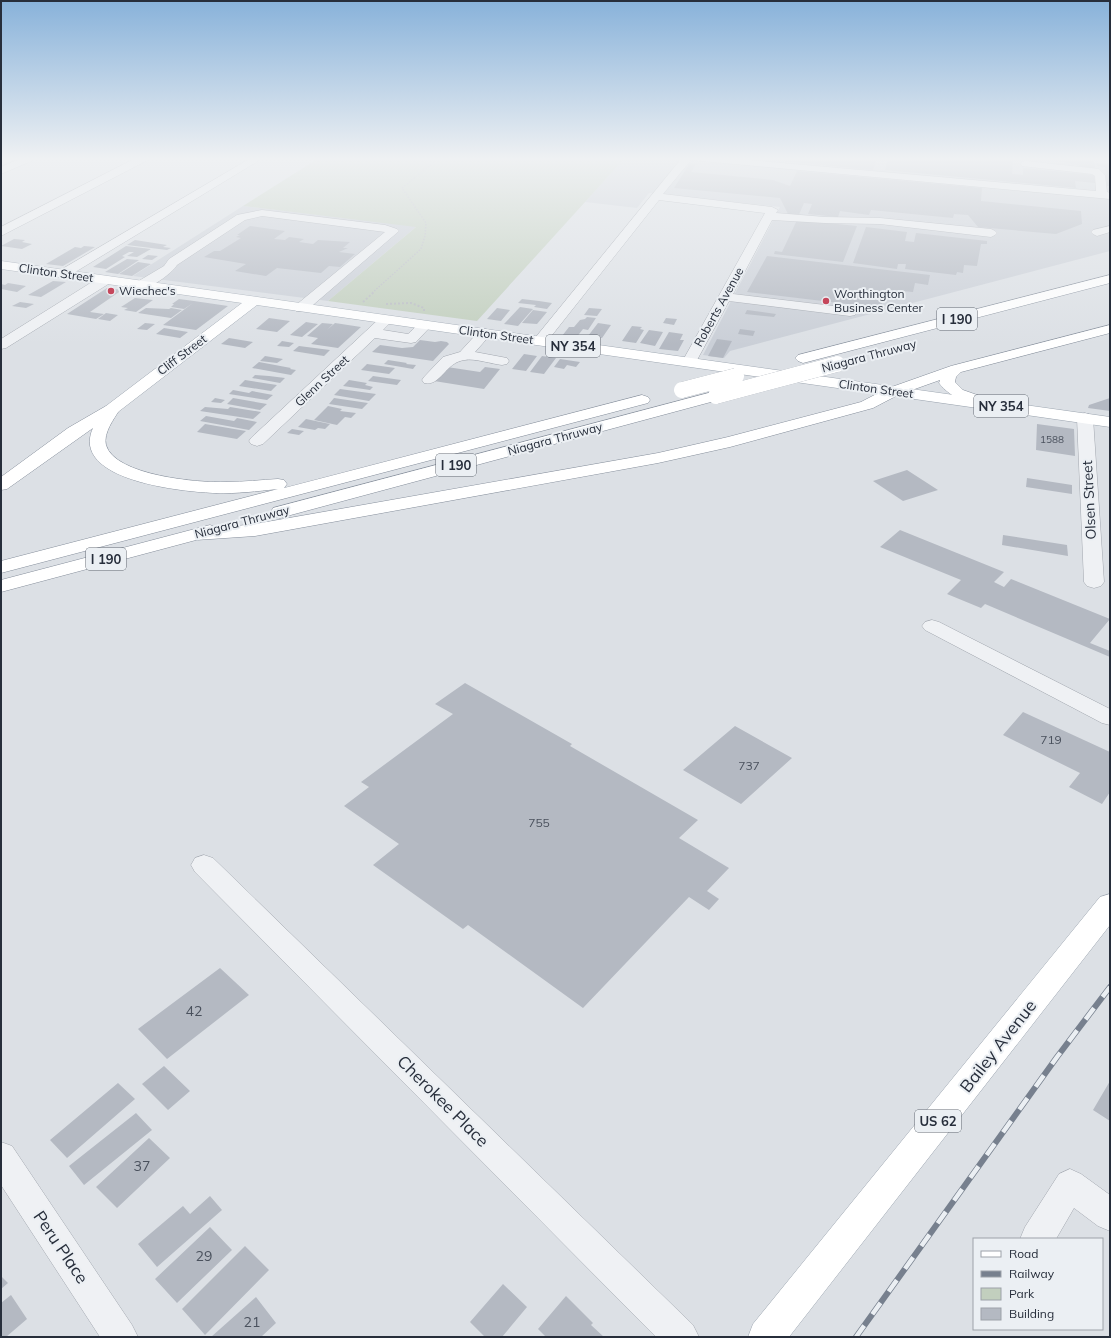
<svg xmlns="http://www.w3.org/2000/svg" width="1111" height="1338" font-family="Mulish,sans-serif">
<rect width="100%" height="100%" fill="#dce0e5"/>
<path fill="#cacfd7" d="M625,158H1110V251L730,351L724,358L703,355L780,207L649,193L637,208L585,202Z
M243,206L417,226L328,301L133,276Z"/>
<path fill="#c2cfbe" d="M319,158H625L477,321L328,301L416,227L243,206Z"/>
<path fill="#b4b9c2" d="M753,158H877L873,170Z
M888,158H1013L1012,174L1023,175V168L1094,175L1095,183L1075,181L1076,188L885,170Z
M1049,158H1094L1095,169L1049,159Z
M690,163L696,164L691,172L773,180L790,186L797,171L982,188L981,201L1081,211L1082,224L1056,234L978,227L968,215L954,214L953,218L871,210L869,215L840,211L838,217L808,214L812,204L804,203L798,217L789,216L780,198L674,188Z
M1097,163L1110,165V186H1107L1105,167L1097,166Z
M797,220L857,226L843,262L774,254L775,251L782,252Z
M250,226L285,231L274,239L285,240L289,237L304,239L299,242L313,244L318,240L350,242L343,248H348L339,252L355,254L340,267L329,266L321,273L277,268L266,276L235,271L246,264L204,257L214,251H220L241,238L236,237L240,235H237Z
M866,227L907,232L905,241L914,242L916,233L987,241V244H981L977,266L964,265L963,273L957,272L956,275L905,269L906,264H898L897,269L853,263Z
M14,239L25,240L22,242L32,244L22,249L1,246Z
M135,240L167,245L163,247L171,248L167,250L127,245Z
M84,246L95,247L63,266L46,264L75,247L81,248Z
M126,246L151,249L137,257L127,256L134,252H129L122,256L125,257L106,269L93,267Z
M148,255L158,256L152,260L142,259Z
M767,256L930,275L928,285L915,283L913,292L901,291L899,300L883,298L881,308L747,292Z
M127,259L139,260L118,274L105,272Z
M138,262L151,264L132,276L119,274Z
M53,281L66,282L41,297L28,295Z
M8,283L26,286L17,292L1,289V284L5,285Z
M107,288L122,290L90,312L104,314L96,319L67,314Z
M135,298L153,300L136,312L124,310L128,308L121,307Z
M179,299L194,301L228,306L196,330L163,325L193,303L184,309L171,307L174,304H172Z
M522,299L539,301L552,303L547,309L534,307L536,305L518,303Z
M20,302L34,304L26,308L12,306Z
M520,307L533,309L518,326L504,324Z
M146,308L169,309L171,308L182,310L171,318L138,313Z
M497,308L510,310L501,321L487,319Z
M589,308L602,309L597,316L584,315Z
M533,310L547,312L537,324L522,323Z
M747,310L776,314L774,317L745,314Z
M106,313L118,315L110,321L98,319Z
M587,317L596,318L588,330L583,329L576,338L562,336L569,327H574L580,320L585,319Z
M269,318L290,321L277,332L256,329Z
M666,318L677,319L674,325L663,323Z
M306,322L318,324L302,337L290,335Z
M145,323L155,324L147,330L137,329Z
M322,323L333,324L327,330L335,323L361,327L338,348L311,344L318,338L307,336Z
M598,323L611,325L602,338L588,336Z
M632,326L642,327L640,329L644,330L636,343L622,341Z
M164,328L188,332L180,338L156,334Z
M740,329L755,331L753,336L738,334Z
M649,330L663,332L655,346L640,343Z
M669,332L683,334L680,340H684L678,351L659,349Z
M229,338L253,342L245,348L221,344Z
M717,339L732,341L723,358L708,356Z
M420,340L435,342L441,341L447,342L449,344L433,361L372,352L380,345L402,348L413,347Z
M282,341L294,343L289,347L277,346Z
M299,346L330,350L324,356L293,351Z
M524,354L537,356L526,371L512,369Z
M265,356L283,359L277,363L260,361Z
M542,356L556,358L544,374L530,372Z
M560,359L580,362L576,367L567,365L564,369L554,367Z
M388,360L407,363L406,364L416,365L413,369L384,364Z
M259,362L291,368L290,369L296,370L291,375L252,368Z
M367,364L395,368L389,374L361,370Z
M447,367L480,372L485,367L500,369L484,389L434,381Z
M255,375L269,376L285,378L280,383L252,378Z
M373,376L401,380L397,385L368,381Z
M245,380L277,385L271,391L239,386Z
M349,380L367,383L365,385L373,387L370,390L343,386Z
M340,389L376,394L369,401L334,395Z
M233,390L249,393L252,391L273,395L267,400L229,394Z
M215,398L225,400L221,403L211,402Z
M233,398L267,404L260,410L227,404Z
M334,398L368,403L362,409L329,404Z
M1110,398V411L1088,408L1089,405Z
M328,406L342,409L340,411L356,413L351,418L345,417L337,425L314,420Z
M205,407L228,409L230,407L261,412L253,419L200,411Z
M206,416L234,421L237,418L257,422L249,430L200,421Z
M306,419L330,424L325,429L318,428L315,430L298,427Z
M205,424L246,431L237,439L197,432Z
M1037,424L1074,429L1075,456L1036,450Z
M292,429L304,431L299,435L287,433Z
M907,470L938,490L903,501L873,481Z
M1027,478L1072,485V494L1026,487Z
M900,530L1004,572L994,582L1004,587L1011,579L1110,619L1090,643L1110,651V657L985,604L981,608L947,594L961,580L880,547Z
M1003,535L1067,545L1068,556L1002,545Z
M465,683L572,744L570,746L698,820L679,838L729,868L707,891L719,899L709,910L689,897L583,1008L468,925L463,929L373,865L399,844L344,806L369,787L361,782L453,714L435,704Z
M1023,712L1110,752V792L1102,804L1069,787L1080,773L1003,735Z
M735,726L792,758L741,804L683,770Z
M220,968L249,995L167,1059L138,1029Z
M164,1066L190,1091L168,1110L142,1084Z
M1110,1081V1121L1093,1110Z
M118,1083L135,1099L67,1158L50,1140Z
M136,1113L152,1130L84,1185L69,1166Z
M149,1138L170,1158L117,1208L96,1187Z
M210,1196L222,1210L157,1267L138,1244L183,1206L190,1214Z
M210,1227L232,1250L177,1303L155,1279Z
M245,1246L269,1270L205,1335L182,1309Z
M1,1276L8,1283L1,1289Z
M503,1284L527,1307L502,1337H485L470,1322Z
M11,1295L27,1319L6,1337H1V1303Z
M566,1296L593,1323L591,1325L604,1337H546L538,1329Z
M256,1297L276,1323L261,1337H211Z"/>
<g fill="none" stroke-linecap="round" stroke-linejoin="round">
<defs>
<path id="minor" d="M22,158H35L34,160L1,174V167Z
M136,158H149L148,160L1,236V227Z
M251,158H263L67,277H59L57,274L59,271Z
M682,158H727L1096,191L1095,176L1092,174L1022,166L1021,164L1022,162L1026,161L1099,169L1105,175L1107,192L1110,193V199L691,160L663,194L772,207L778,210L776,213L825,217L880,218L991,229L995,231L997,233L995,235L991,237L880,224L825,223L772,220L733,294L850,308L855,309L857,312L855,315L850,316L729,301L696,362L694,365L689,366L684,365L682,362L765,213L659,200L545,344L540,345L535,344L533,341L535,338Z
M262,210L385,225L397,229L399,231L306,311H296L294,308L296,305L385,232L262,216L245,220L177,265C171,274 149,291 137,288L136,285L137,282L164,266L169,259L237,215Z
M1110,226V232L1097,236L1093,234L1091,232L1093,230Z
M105,276L110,277L111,280L110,283L6,348L1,349V339L100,277Z
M386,316L391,317L393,320L383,330L408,334C415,328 419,320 430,322L432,325L416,342L411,343L375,338L263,444L257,446L251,444L249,441L251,438L381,317Z
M485,329L490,330L492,333L475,352L507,358L509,361L507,364L502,365C492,364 474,358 465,360C445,362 441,387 424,383L422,380L424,377L443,357L460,352L480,330Z
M1085,413L1091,415L1093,418L1104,582L1101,586L1094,588L1087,586L1084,582L1077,418L1079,415Z
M932,620L939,622L1110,709V725L1102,723L925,630L922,626L925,622Z
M204,855L213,858L693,1325L699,1337H656L195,872L191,865L195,858Z
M1,1142L12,1146L132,1325L138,1337H100L1,1185Z
M1070,1169L1081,1174L1110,1195V1231L1098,1226L1074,1208L1056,1239H1020L1025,1227L1059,1174Z"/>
<path id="major" d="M1,261L1110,417V427L257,305L118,412L112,414L106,412L104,409L106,406L242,303L1,269Z
M1110,894V925L789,1337H748L753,1324L1100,897Z"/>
<path id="highway" d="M1110,275V283L803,363L798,361L795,358L798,355Z
M1110,325V333L961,372L956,377L955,382L963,390L997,402L999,405L997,408L991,410C972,405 951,399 939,383L940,380L898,395L873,408L730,447L658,463L255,536L196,540L1,592V580L210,525L217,528L255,524L658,453L728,437L861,402L886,389L951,366Z
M716,391L722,393L724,396L722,399L287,516L280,518L273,516L271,512L273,508Z
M642,395L648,397L650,400L648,403L1,573V561L278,489C257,491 237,494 216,493C185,492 69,481 93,428L7,489L1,490V477L68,428L106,406L112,404L118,406L120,409C114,419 103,433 106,445C115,476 200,483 226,482C244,482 261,480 278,479L284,480L287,484L284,488Z"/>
</defs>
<use href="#minor" stroke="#a2a7af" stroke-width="1"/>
<use href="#major" stroke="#9ca5b0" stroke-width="1"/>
<use href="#highway" stroke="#858e9b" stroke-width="1"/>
<path stroke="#bbbec4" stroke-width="1.5" stroke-dasharray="1.5 1.5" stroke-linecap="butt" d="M372,293L421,249L425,236L426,223L402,188L439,158"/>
<path stroke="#bbbec4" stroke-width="2" stroke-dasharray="2 2" stroke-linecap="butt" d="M363,302L374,292
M386,304L411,303L424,308V311"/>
<use href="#minor" fill="#eff1f4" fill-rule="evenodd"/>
<use href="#major" fill="#fff" fill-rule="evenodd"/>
<use href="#highway" fill="#fff" fill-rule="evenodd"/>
<defs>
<path id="rail" d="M856,1337L1057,1057L1110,987"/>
</defs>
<use href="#rail" stroke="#77808e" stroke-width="6"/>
<use href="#rail" stroke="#ebeff3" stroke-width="4.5" stroke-dasharray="14" stroke-linecap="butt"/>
<defs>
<path id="highway-bridge" d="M682,390L736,376
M716,396L837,364"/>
</defs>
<use href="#highway-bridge" stroke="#858e9b" stroke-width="16" stroke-linecap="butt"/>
<use href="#highway-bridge" stroke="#fff" stroke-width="16"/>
</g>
<linearGradient id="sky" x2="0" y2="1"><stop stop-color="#88b2da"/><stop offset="0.46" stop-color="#eff1f3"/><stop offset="1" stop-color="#eff1f3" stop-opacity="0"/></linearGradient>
<rect width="1111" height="345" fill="url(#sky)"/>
<g fill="#c5465b" stroke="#ebeff3" stroke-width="1.5">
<circle cx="111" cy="291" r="4"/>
<circle cx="826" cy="301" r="4"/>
</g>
<g text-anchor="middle" stroke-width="4" stroke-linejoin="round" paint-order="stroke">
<g font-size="10" fill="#4a515d">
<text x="1052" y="443">1588</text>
</g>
<g font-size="12" fill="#272e3b" stroke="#ebeff3">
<text transform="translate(56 273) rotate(8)" y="4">Clinton Street</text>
<text transform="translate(719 307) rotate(-61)" y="4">Roberts Avenue</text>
<text transform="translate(496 335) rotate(8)" y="4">Clinton Street</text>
<text transform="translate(182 355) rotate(-37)" y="4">Cliff Street</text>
<text transform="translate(869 356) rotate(-15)" y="4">Niagara Thruway</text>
<text transform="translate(322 381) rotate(-43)" y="4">Glenn Street</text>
<text transform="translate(876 389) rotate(8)" y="4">Clinton Street</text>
<text transform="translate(555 439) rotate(-15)" y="4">Niagara Thruway</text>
<text transform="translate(242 522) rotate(-15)" y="4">Niagara Thruway</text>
</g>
<g font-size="12" fill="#272e3b" stroke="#ebeff3" text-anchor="start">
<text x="119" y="295">Wiechec's</text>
<text x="834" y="298">Worthington<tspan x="834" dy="14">Business Center</tspan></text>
</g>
<g font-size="12" fill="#4a515d">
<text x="1051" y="744">719</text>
<text x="749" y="770">737</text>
<text x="539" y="827">755</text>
</g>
<g fill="#ebeff3" stroke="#626872" stroke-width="1">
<rect x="937" y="308" width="40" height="22" rx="3"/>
<rect x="546" y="335" width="54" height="22" rx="3"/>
<rect x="974" y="395" width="54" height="22" rx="3"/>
<rect x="436" y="454" width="40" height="22" rx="3"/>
<rect x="86" y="548" width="40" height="22" rx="3"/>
<rect x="915" y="1110" width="46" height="22" rx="3"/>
</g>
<g font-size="13" font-weight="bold" fill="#272e3b">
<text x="957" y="324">I 190</text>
<text x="573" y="351">NY 354</text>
<text x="1001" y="411">NY 354</text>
<text x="456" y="470">I 190</text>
<text x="106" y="564">I 190</text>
<text x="938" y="1126">US 62</text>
</g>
<g font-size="14" fill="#272e3b" stroke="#ebeff3">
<text transform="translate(1089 500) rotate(-93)" y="5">Olsen Street</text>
</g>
<g font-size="14" fill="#4a515d">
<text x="194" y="1016">42</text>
<text x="142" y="1171">37</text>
<text x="204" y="1261">29</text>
<text x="252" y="1327">21</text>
</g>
<g font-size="17" fill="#272e3b" stroke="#ebeff3">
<text transform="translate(998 1046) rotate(-52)" y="6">Bailey Avenue</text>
<text transform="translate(443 1101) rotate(45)" y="6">Cherokee Place</text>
<text transform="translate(61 1247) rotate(56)" y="6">Peru Place</text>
</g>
</g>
<rect width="1111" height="1338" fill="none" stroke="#272e3b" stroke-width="4"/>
<rect x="973" y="1238" width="130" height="92" fill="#ebeff3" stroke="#9da2a9"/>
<rect x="981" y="1251" width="20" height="6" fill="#ffffff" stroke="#9da2a9"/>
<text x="1009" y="1258" font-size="12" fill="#272e3b">Road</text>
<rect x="981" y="1271" width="20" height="6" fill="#77808e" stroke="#9da2a9"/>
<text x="1009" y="1278" font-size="12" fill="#272e3b">Railway</text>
<rect x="981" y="1288" width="20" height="12" fill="#c2cfbe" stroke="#9da2a9"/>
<text x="1009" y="1298" font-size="12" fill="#272e3b">Park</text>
<rect x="981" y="1308" width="20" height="12" fill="#b4b9c2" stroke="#9da2a9"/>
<text x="1009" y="1318" font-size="12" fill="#272e3b">Building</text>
</svg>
